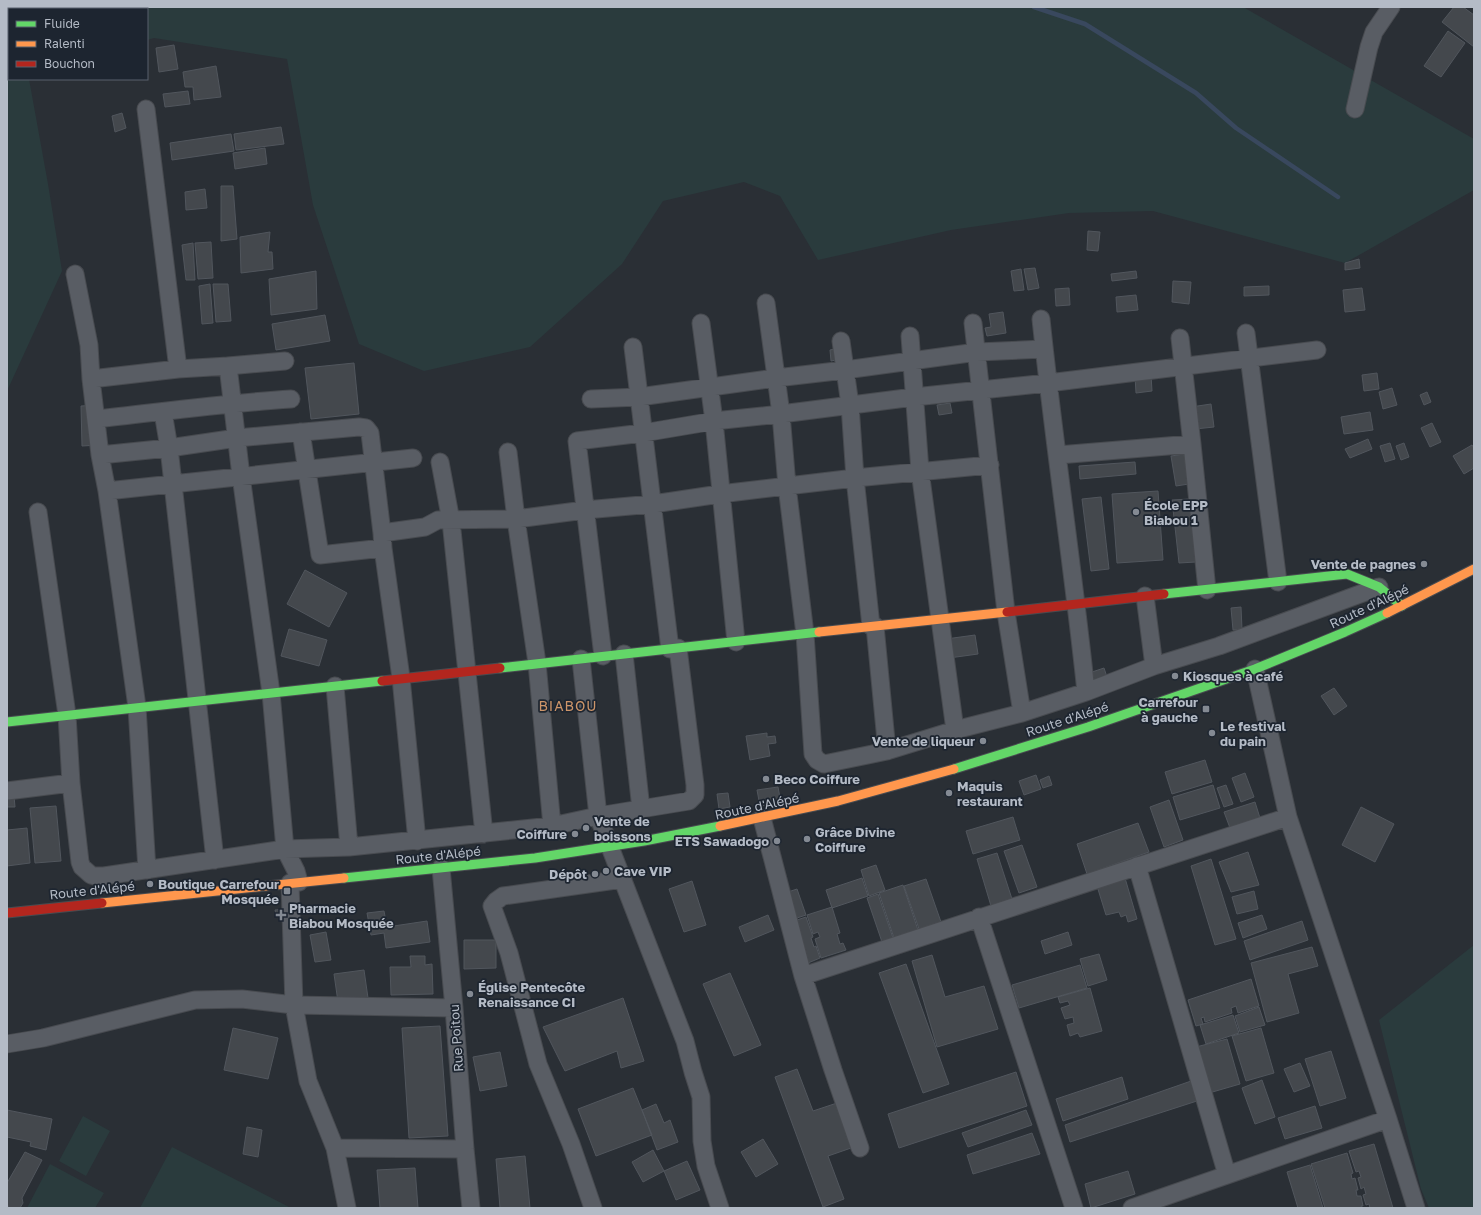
<svg xmlns="http://www.w3.org/2000/svg" width="1481" height="1215" font-family="'Golos Text',sans-serif">
<rect width="100%" height="100%" fill="#2a2f35"/>
<path fill="#2a3b3d" d="M7,7H1243L1474,139V190L1345,263L1153,211L1069,213L951,230L818,260L780,196L744,182L663,201L622,264L530,347L424,371L359,344L313,205L287,59L154,38L147,40V9H9V79H29L48,184L62,271L7,391Z
M1474,945V1208H1429L1421,1189L1379,1020Z
M83,1116L110,1131L86,1176L59,1161Z
M172,1147L291,1208H140Z
M50,1164L104,1193L95,1208H27Z"/>
<g fill="none" stroke-linecap="round" stroke-linejoin="round">
<path stroke="#39485e" stroke-width="4.5" d="M1034,7L1085,24L1196,93L1236,128L1338,197"/>
</g>
<path fill="#44484d" stroke="#51565d" d="M1454,7H1463L1474,15V47L1442,22Z
M1448,31L1465,43L1441,77L1424,66Z
M174,45L178,69L159,72L156,48Z
M216,66L221,97L194,100L193,87H185L183,72Z
M188,91L190,104L165,107L163,94Z
M122,113L126,128L115,132L112,116Z
M281,127L284,144L236,150L234,134Z
M231,134L234,151L172,160L170,143Z
M265,148L267,164L235,169L233,153Z
M221,186H233L237,239L221,241Z
M205,189L207,208L186,210L185,192Z
M1088,231L1100,232L1098,251L1087,250Z
M270,232L268,252H272L273,269L241,273L240,237Z
M211,242L213,278L198,279L195,243Z
M193,243L195,280H186L182,245Z
M1359,259L1360,268L1345,270V263Z
M1035,268L1039,288L1028,290L1024,269Z
M1021,269L1024,290L1014,291L1011,271Z
M316,271L317,309L271,315L269,279Z
M1136,271L1137,278L1112,281L1111,274Z
M1173,281L1191,282L1189,304L1172,302Z
M210,284L213,323L202,324L199,286Z
M213,284H228L231,321L216,322Z
M1269,286V295L1244,296V287Z
M1069,288L1070,305L1056,306L1055,289Z
M1362,288L1365,310L1345,312L1343,290Z
M1136,295L1138,310L1117,312L1116,297Z
M1003,312L1006,333L987,336L985,328L991,327L989,314Z
M325,315L330,341L276,350L272,324Z
M839,348L841,359L831,361L830,350Z
M354,363L359,414L311,419L305,368Z
M1377,373L1379,389L1364,391L1362,375Z
M1151,375L1152,391L1136,393L1135,376Z
M1392,388L1397,405L1383,409L1379,392Z
M1427,392L1431,402L1424,405L1420,395Z
M950,403L952,413L939,415L937,405Z
M1211,404L1214,427L1195,429L1191,407Z
M98,405L99,445L82,446L81,406Z
M1370,412L1373,430L1344,434L1341,417Z
M1432,423L1441,442L1430,447L1421,428Z
M1368,439L1372,449L1350,458L1345,449Z
M1390,443L1395,459L1385,462L1380,446Z
M1404,443L1409,457L1401,460L1396,446Z
M1472,445L1474,448V468L1464,474L1453,456Z
M1184,454L1189,484L1176,486L1171,456Z
M1135,462L1136,474L1080,479L1079,466Z
M1158,491L1163,560L1117,563L1112,494Z
M1101,497L1109,569L1091,571L1082,499Z
M1190,499L1196,562L1179,563L1172,500Z
M305,570L347,593L329,627L287,604Z
M1241,607L1242,629L1233,630L1231,608Z
M289,629L327,640L319,666L281,656Z
M975,635L978,654L949,658L946,639Z
M1104,668L1107,677L1089,684L1086,674Z
M1334,688L1347,706L1334,715L1321,696Z
M767,733V737L775,736L776,743L768,744L770,756L750,760L746,736Z
M1205,760L1212,782L1172,794L1165,772Z
M1245,773L1254,797L1241,802L1232,778Z
M1036,775L1041,789L1024,795L1019,781Z
M1049,776L1052,785L1043,788L1040,780Z
M1213,785L1220,808L1180,820L1173,797Z
M1226,785L1233,804L1224,807L1217,788Z
M778,787L781,803L760,806L757,790Z
M728,793L730,807L719,809L717,794Z
M14,796L15,807H7V797Z
M1169,800L1183,840L1164,847L1150,807Z
M1255,802L1260,818L1230,828L1224,812Z
M56,806L61,861L35,863L30,808Z
M1361,807L1394,824L1375,862L1342,845Z
M1013,817L1020,840L973,854L966,831Z
M1138,823L1149,852L1087,874L1077,844Z
M27,828L30,863L7,866V830Z
M1022,845L1037,887L1019,893L1004,851Z
M1248,852L1259,885L1231,892L1219,862Z
M997,853L1012,899L991,906L977,859Z
M1211,859L1236,939L1215,945L1191,866Z
M876,865L885,890L869,896L861,870Z
M862,878L868,896L832,908L826,890Z
M1125,878L1137,919L1128,922L1126,915L1121,917L1119,912L1106,915L1097,886Z
M926,879L941,922L919,929L904,886Z
M692,881L706,925L684,932L669,889Z
M903,885L918,930L894,938L879,893Z
M797,889L806,915L794,919L785,893Z
M1254,891L1258,909L1237,914L1232,897Z
M878,894L893,938L882,942L867,898Z
M832,907L840,933L837,934L840,944L843,943L846,950L821,958L815,939L820,937L818,932L813,934L807,915Z
M288,909V914H276L275,910Z
M384,911L387,927L427,921L430,942L386,948L384,933L371,935L367,913Z
M768,915L774,930L745,942L739,927Z
M1262,915L1267,929L1243,938L1238,923Z
M806,917L813,937L811,938L814,947L816,946L820,958L808,963L794,921Z
M1302,921L1308,940L1250,960L1244,941Z
M326,932L331,960L315,962L310,935Z
M1068,932L1072,945L1045,954L1041,941Z
M464,940H496V968L464,969Z
M1312,947L1318,966L1288,974L1299,1013L1267,1022L1251,963Z
M1099,954L1107,980L1088,986L1080,959Z
M932,955L945,997L984,986L998,1029L937,1047L912,961Z
M410,956H425V965L432,964L433,994L391,995L390,967H411Z
M906,964L949,1084L923,1093L879,973Z
M1080,965L1087,988L1019,1008L1012,985Z
M364,970L368,998L338,1002L334,974Z
M730,973L761,1045L734,1056L703,984Z
M1251,979L1259,1006L1238,1013L1236,1006L1231,1008L1232,1013L1205,1022L1204,1017L1201,1018L1203,1024L1196,1026L1188,1000Z
M1090,988L1102,1031L1080,1037L1078,1033L1070,1036L1067,1025L1074,1023L1073,1017L1065,1019L1061,1008L1070,1005L1068,1001L1060,1003L1058,997Z
M623,998L644,1061L621,1068L617,1051L565,1071L543,1027Z
M1259,1007L1265,1025L1240,1032L1235,1016Z
M1233,1015L1239,1033L1206,1044L1200,1025Z
M440,1026L448,1136L409,1138L402,1028Z
M233,1028L278,1038L268,1079L224,1070Z
M1261,1028L1274,1073L1246,1081L1232,1036Z
M1227,1039L1240,1084L1209,1093L1196,1047Z
M1331,1051L1346,1098L1320,1106L1305,1059Z
M500,1052L507,1086L480,1091L473,1057Z
M1300,1063L1310,1086L1294,1092L1284,1069Z
M797,1069L813,1111L837,1103L854,1147L828,1156L844,1199L823,1207L775,1077Z
M1016,1072L1027,1106L899,1148L888,1114Z
M1122,1077L1128,1099L1063,1121L1056,1099Z
M1194,1080L1200,1100L1070,1142L1065,1125Z
M1262,1080L1275,1117L1255,1124L1242,1088Z
M633,1088L652,1135L596,1156L578,1109Z
M656,1104L664,1123L670,1120L678,1142L657,1150L642,1110Z
M1315,1106L1322,1128L1285,1139L1278,1118Z
M7,1110L52,1119L46,1150L30,1146L31,1142L7,1137Z
M1026,1110L1032,1125L968,1147L962,1133Z
M247,1127L262,1130L258,1157L243,1154Z
M1032,1133L1040,1154L973,1174L967,1155Z
M763,1139L778,1164L756,1177L741,1152Z
M1374,1144L1393,1208H1370L1369,1204L1366,1205L1363,1195L1366,1194L1364,1187L1361,1189L1358,1178L1361,1177L1359,1171L1356,1172L1349,1151Z
M653,1150L664,1171L643,1182L632,1162Z
M25,1152L42,1160L22,1198L23,1203L20,1208H9L7,1204V1183Z
M1347,1153L1353,1173L1351,1174L1352,1179L1355,1178L1358,1190H1356L1357,1196H1361L1363,1206H1361L1362,1208H1325L1311,1164Z
M525,1156L530,1208H500L496,1159Z
M687,1161L700,1190L676,1200L664,1171Z
M1310,1165L1323,1208H1298L1287,1172Z
M415,1168L418,1208H380L377,1170Z
M1128,1171L1135,1194L1091,1208L1085,1184Z"/>
<g fill="none" stroke-linecap="round" stroke-linejoin="round">
<defs>
<path id="street" d="M146,109L178,369
M1355,109L1369,47L1374,32L1391,7
M75,274L89,345L91,379L100,455L107,491L137,707L147,870
M766,303L781,414L787,486L805,634L813,754L817,760L824,764L887,751L955,730L1022,713L1086,692L1154,666L1219,646L1379,587
M1041,319C1054,444 1073,567 1086,692
M701,323L714,421L736,642
M973,323L1006,612L1022,713
M1246,333L1278,582
M910,336L920,471L955,730
M1180,338L1192,444L1207,590
M841,341L850,405L855,478L871,626
M633,347L670,649
M228,366L241,476L271,693L285,849L296,871L299,882
M91,379L178,369L228,366L285,361
M591,399L639,397L776,378L845,370L977,352L1044,349
M163,412L169,448L215,860
M96,419C161,412 226,403 291,399
M301,432L320,555L383,548
M508,452L516,519L537,663L552,826
M100,455L169,448L237,438L359,427L366,428L370,433L382,533L383,548L401,678L417,841
M1058,455L1192,444
M440,462L451,521L484,834
M107,491L413,458
M38,512L67,715L71,783L80,862L82,867L91,875L95,876H104L285,849L349,847L552,826L598,816L689,801L695,795V785L678,648
M382,533L425,527L438,520L516,519L585,510L653,504L720,494L855,478L990,465
M1145,596L1154,666
M875,626L887,751
M624,654L641,809
M603,656L577,441L643,433L714,421L781,414L914,397L1048,383L1317,350
M581,659L598,816L685,1041L693,1072L701,1097L702,1141L706,1166L720,1208
M1255,669L1288,817L1388,1119L1416,1208
M335,686L349,847
M7,791L71,783
M762,818L803,976L833,1070L860,1148
M1137,866L1227,1175
M441,868L454,1008L465,1149L471,1208
M290,883L294,1005L308,1081L335,1148L347,1208
M979,917L1074,1208
M803,976L1288,817
M7,1044L43,1038L195,1000L242,999L294,1005L454,1008
M335,1148L465,1149
M593,1208L571,1144L538,1064L509,953L492,906L496,901L503,896L623,879
M1132,1208L1388,1119"/>
<path id="fast" d="M1164,594L1347,574L1379,587L1402,606
M500,668L819,632
M7,722L382,681
M954,769L1088,727L1255,669L1345,632L1387,613
M344,878L535,858L644,841L720,826"/>
<path id="slow" d="M1387,613L1474,569
M819,632L1007,612
M720,826L838,801L954,769
M102,903L344,878"/>
<path id="jam" d="M1007,612L1164,594
M382,681L500,668
M7,913L102,903"/>
</defs>
<use href="#street" stroke="#484b50" stroke-width="19"/>
<use href="#fast" stroke="#484b50" stroke-width="11"/>
<use href="#slow" stroke="#484b50" stroke-width="11"/>
<use href="#jam" stroke="#484b50" stroke-width="11"/>
<use href="#street" stroke="#595d64" stroke-width="17"/>
<use href="#fast" stroke="#63d668" stroke-width="9"/>
<use href="#slow" stroke="#ff974d" stroke-width="9"/>
<use href="#jam" stroke="#b3261e" stroke-width="9"/>
</g>
<g fill="#848a93" stroke="#1d2530" stroke-width="1.5">
<circle cx="1136" cy="512" r="4"/>
<circle cx="1424" cy="564" r="4"/>
<circle cx="1175" cy="676" r="4"/>
<rect x="1202" y="705" width="8" height="8" rx="2"/>
<circle cx="1212" cy="733" r="4"/>
<circle cx="983" cy="741" r="4"/>
<circle cx="766" cy="779" r="4"/>
<circle cx="949" cy="793" r="4"/>
<circle cx="586" cy="828" r="4"/>
<circle cx="575" cy="834" r="4"/>
<circle cx="807" cy="839" r="4"/>
<circle cx="777" cy="841" r="4"/>
<circle cx="606" cy="871" r="4"/>
<circle cx="595" cy="874" r="4"/>
<circle cx="150" cy="884" r="4"/>
<rect x="283" y="887" width="8" height="8" rx="2"/>
<path d="M279 909h4v4h4v4h-4v4h-4v-4h-4v-4h4z"/>
<circle cx="470" cy="994" r="4"/>
</g>
<g text-anchor="middle" stroke-width="3.5" stroke-linejoin="round" paint-order="stroke">
<g font-size="13" font-weight="bold" fill="#b4bbc6" stroke="#1d2530" text-anchor="start">
<text x="1144" y="510">École EPP<tspan x="1144" dy="15">Biabou 1</tspan></text>
<text x="1416" y="569" text-anchor="end">Vente de pagnes</text>
<text x="1183" y="681">Kiosques à café</text>
<text x="1198" y="707" text-anchor="end">Carrefour<tspan x="1198" dy="15">à gauche</tspan></text>
<text x="1220" y="731">Le festival<tspan x="1220" dy="15">du pain</tspan></text>
<text x="975" y="746" text-anchor="end">Vente de liqueur</text>
<text x="774" y="784">Beco Coiffure</text>
<text x="957" y="791">Maquis<tspan x="957" dy="15">restaurant</tspan></text>
<text x="594" y="826">Vente de<tspan x="594" dy="15">boissons</tspan></text>
<text x="815" y="837">Grâce Divine<tspan x="815" dy="15">Coiffure</tspan></text>
<text x="567" y="839" text-anchor="end">Coiffure</text>
<text x="769" y="846" text-anchor="end">ETS Sawadogo</text>
<text x="614" y="876">Cave VIP</text>
<text x="587" y="879" text-anchor="end">Dépôt</text>
<text x="158" y="889">Boutique</text>
<text x="279" y="889" text-anchor="end">Carrefour<tspan x="279" dy="15">Mosquée</tspan></text>
<text x="289" y="913">Pharmacie<tspan x="289" dy="15">Biabou Mosquée</tspan></text>
<text x="478" y="992">Église Pentecôte<tspan x="478" dy="15">Renaissance CI</tspan></text>
</g>
<g font-size="13" fill="#b4bbc6" stroke="#1d2530">
<text transform="translate(1369 606) rotate(-25)" y="5">Route d'Alépé</text>
<text transform="translate(1067 719) rotate(-18)" y="5">Route d'Alépé</text>
<text transform="translate(757 806) rotate(-12)" y="5">Route d'Alépé</text>
<text transform="translate(438 855) rotate(-6)" y="5">Route d'Alépé</text>
<text transform="translate(92 890) rotate(-6)" y="5">Route d'Alépé</text>
<text transform="translate(456 1038) rotate(-94)" y="5">Rue Poitou</text>
</g>
<g font-size="14" letter-spacing="1" fill="#cd9569" stroke="#1d2530">
<text x="568" y="711">BIABOU</text>
</g>
</g>
<rect width="1481" height="1215" fill="none" stroke="#b4bbc6" stroke-width="16"/>
<rect x="8" y="8" width="140" height="72" fill="#1d2530" stroke="#59616c"/>
<rect x="16" y="21" width="20" height="6" fill="#63d668" stroke="#59616c"/>
<text x="44" y="28" font-size="12" fill="#b4bbc6">Fluide</text>
<rect x="16" y="41" width="20" height="6" fill="#ff974d" stroke="#59616c"/>
<text x="44" y="48" font-size="12" fill="#b4bbc6">Ralenti</text>
<rect x="16" y="61" width="20" height="6" fill="#b3261e" stroke="#59616c"/>
<text x="44" y="68" font-size="12" fill="#b4bbc6">Bouchon</text>
</svg>
